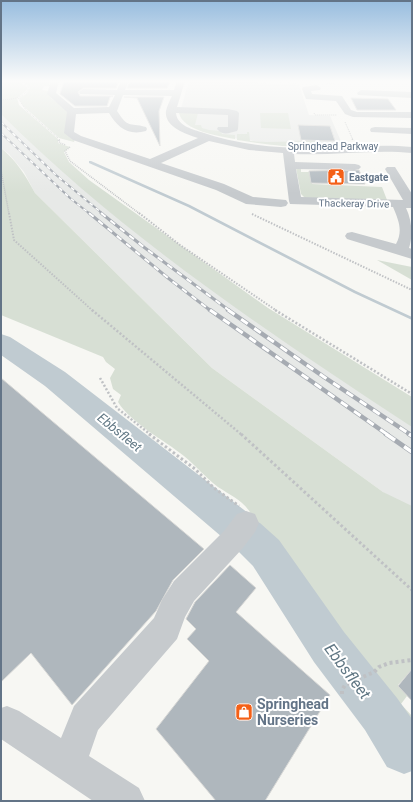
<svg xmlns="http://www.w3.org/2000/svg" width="413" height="802" font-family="Roboto,sans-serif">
<rect width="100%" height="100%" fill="#f7f7f3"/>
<path fill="#e7e9e7" d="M189,81H232L299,85L309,115L330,116L343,146H314L277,144L238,139L199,129L180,112Z
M1,100L20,110L84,179L160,237L412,403V511L383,492L212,368L35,193L24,172L9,154L1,148Z"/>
<path fill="#d7dfd4" d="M1,81H19L28,88L25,92L17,98L19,105L58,139V143L70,147L64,152L69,162L89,180L268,308L412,397V427C269,333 123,236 1,114Z
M22,81H50L49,85L52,86H44L42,90L49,91L51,98L66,109L75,139L74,142L59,138L23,106L19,98L26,94L30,88Z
M179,113H198L195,125H201L202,128L209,130L220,131L222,134L235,135V139C219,136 183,131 179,113Z
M260,113H288L291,129L261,128Z
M247,132H249L250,141L267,142L317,141L320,144C303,151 257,143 237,140V134H247Z
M1,148C16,160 26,176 35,193L212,368L383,492L412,506V669L398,685L407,696L401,704L412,716V760L408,764H406L402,758L395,764L384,747L380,750L378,749L349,686L374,673L373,670L347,679H342L344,675L306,631L267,577L236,547L251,514C244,501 230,495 218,487C206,478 196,466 184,456C164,440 131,423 118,402L121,395L113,389L110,378L115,369L106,362L103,357L1,315Z
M296,168L301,169V172H310L312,184L382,187L387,200L305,198L301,194Z
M377,260L412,267V280Z"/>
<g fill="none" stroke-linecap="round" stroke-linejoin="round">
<path fill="#c0cbd1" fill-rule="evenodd" d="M89,161H91L190,205L356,291L412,317V320L354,293L188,207L89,163Z"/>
<path fill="#c0cbd1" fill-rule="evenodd" d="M1,334L10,337L65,372L248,513L250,519L260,523L279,540L344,632L397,698L412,719V771L404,774L387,767L365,730L314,662L253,566L234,547L231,540L222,537L45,386L1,355Z"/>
</g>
<path fill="#afb7bd" stroke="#d8d8d6" d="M64,81H119L116,88H83L78,92L80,96H113L110,97L107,106H75L60,94Z
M130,81H170L167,88H127Z
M124,97H164L159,111L160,146L137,98Z
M351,98L388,99L396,110H357Z
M298,125L330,126L335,141L301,140Z
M359,170L365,184L311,183L309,171Z
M1,378L204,549L173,580L156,611L72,705L31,653L1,682Z
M230,565L256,588L236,612L330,695L265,801H216L156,729L209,661L187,639L196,629L186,619L195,602Z
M412,669V701L398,686Z"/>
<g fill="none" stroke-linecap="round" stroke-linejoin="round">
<path stroke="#bfc1c4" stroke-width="1" stroke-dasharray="1 1" stroke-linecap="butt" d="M253,81L296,83
M327,83L358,82
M18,98L26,110L58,138
M1,100C12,99 23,99 29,88L21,81
M314,113L315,115H337
M345,122L353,140"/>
<path stroke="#bfc1c4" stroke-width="1.5" stroke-dasharray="1 1" stroke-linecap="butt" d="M352,139L353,140
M60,140H58L60,143L66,145
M70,147L65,151L70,161L140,214
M1,170L9,214"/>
<path stroke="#bfc1c4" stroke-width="2" stroke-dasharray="1.5 1.5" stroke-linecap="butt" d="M9,213L14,240L93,311
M139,213L180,245L277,311
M252,214L412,290"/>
<path stroke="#bfc1c4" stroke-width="2.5" stroke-dasharray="2 2" stroke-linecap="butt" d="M92,310L242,435
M275,310L412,394
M100,378L117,408L151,435"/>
<path stroke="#bfc1c4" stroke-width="3" stroke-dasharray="2.5 2.5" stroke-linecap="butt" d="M149,434L195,469L214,488L239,506
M241,434L412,590"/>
<path stroke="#bfc1c4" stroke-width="4" stroke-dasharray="3 3" stroke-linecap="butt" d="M342,694V690L345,685L374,672L379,667L389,663L412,660"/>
<path fill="#c6cacd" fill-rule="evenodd" d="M51,81H59L56,93L74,108L109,107L115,95L80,94L79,92L83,89L117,90L121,81H129L125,90H174L177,81H185L177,107L228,109L237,111L239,113L238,129L237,131C229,133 223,136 217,129L218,127H228V115L176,113C177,125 191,129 201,132C240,146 285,149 327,148C355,147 383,144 412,147V153C373,149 333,156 294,154L295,162L355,164L359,165L361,167L359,169L355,170L296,169L301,197L403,200L385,169L387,167H395L412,194V208H406C412,220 413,236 409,248L412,249V259L347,239L345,236L347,233L352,232L396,244C403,231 399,221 393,207L290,204L289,201L283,153L249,150L209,141L161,163L224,184L253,197L286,200L288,203L286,206L281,207L246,204L216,190L73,140L64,133L67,112L47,94ZM123,95L172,96C170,100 167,106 166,111C164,127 186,134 198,138L150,159L81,136L74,132L76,114L109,113C117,127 128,136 146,131L147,129L146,127C128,122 129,129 117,111Z
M317,85L321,88L320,90L311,91L312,94L342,96L351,110L357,112H412V118L353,117L345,114L336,101L306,99L302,89L303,87Z
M361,90L412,92V98L358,95L357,93Z
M375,127L412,128V134L371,132L370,130L371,128Z
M246,511L255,514L259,523L255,532L242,549L194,601L185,617L177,639L98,730L89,756L139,788L145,801H93L1,739V708L7,706L19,711L61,738L74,706L154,618L162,600L174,581L224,531L237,514Z"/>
<defs>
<path id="rail-far3" d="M1,122L56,175L103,214
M1,133L70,198L90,214"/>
<path id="rail-far2" d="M89,213L168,278L211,311
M101,213L145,248L230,311"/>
<path id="rail-far1" d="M210,310L388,435
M228,310L324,377L411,435"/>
<path id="rail" d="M386,434L412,452
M409,434L412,436"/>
</defs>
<use href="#rail-far3" stroke="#a6abb2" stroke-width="2"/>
<use href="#rail-far2" stroke="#a6abb2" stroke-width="3"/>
<use href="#rail-far1" stroke="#a6abb2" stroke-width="4.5"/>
<use href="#rail" stroke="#a6abb2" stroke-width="5"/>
<use href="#rail-far3" stroke="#fff" stroke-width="1.5" stroke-dasharray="4" stroke-linecap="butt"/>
<use href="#rail-far2" stroke="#fff" stroke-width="2" stroke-dasharray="6" stroke-linecap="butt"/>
<use href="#rail-far1" stroke="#fff" stroke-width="3" stroke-dasharray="8" stroke-linecap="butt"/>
<use href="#rail" stroke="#fff" stroke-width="3.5" stroke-dasharray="11" stroke-linecap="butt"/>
</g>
<linearGradient id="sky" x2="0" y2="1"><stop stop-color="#98bddf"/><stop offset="0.42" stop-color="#fbfbfa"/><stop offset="1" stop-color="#fbfbfa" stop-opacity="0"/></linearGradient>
<rect width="413" height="193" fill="url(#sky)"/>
<defs>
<symbol id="civic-square" viewBox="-11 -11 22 22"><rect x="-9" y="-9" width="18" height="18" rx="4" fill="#f46017" stroke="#fff"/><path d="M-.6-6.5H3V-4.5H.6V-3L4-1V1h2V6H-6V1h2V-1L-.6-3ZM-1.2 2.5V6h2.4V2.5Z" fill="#fff"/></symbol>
<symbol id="shop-square" viewBox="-11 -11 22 22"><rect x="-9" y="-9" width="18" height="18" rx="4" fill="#f46017" stroke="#fff"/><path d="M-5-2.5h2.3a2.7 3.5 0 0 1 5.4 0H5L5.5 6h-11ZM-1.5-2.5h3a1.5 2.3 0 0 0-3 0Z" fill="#fff"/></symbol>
</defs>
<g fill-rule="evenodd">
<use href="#civic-square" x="326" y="167" width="20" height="20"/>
<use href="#shop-square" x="234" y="702" width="20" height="20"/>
</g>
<g text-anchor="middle" stroke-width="4" stroke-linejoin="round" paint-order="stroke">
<g font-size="10" fill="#637487" stroke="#fff">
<text x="333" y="150">Springhead Parkway</text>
<text transform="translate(354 203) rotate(1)" y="4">Thackeray Drive</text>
</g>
<g font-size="10" font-weight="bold" fill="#637487" stroke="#fff" text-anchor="start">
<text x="349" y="181">Eastgate</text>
</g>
<g font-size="13" font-style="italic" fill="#5f7683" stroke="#fff">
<text transform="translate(120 432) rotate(39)" y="5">Ebbsfleet</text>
</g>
<g font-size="14" font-weight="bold" fill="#637487" stroke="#fff" text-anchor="start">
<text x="257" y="709">Springhead<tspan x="257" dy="16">Nurseries</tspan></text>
</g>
<g font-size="16" font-style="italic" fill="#5f7683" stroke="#fff">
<text transform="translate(348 671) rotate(53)" y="6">Ebbsfleet</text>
</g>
</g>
<rect width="413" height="802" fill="none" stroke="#637487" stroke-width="4"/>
</svg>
